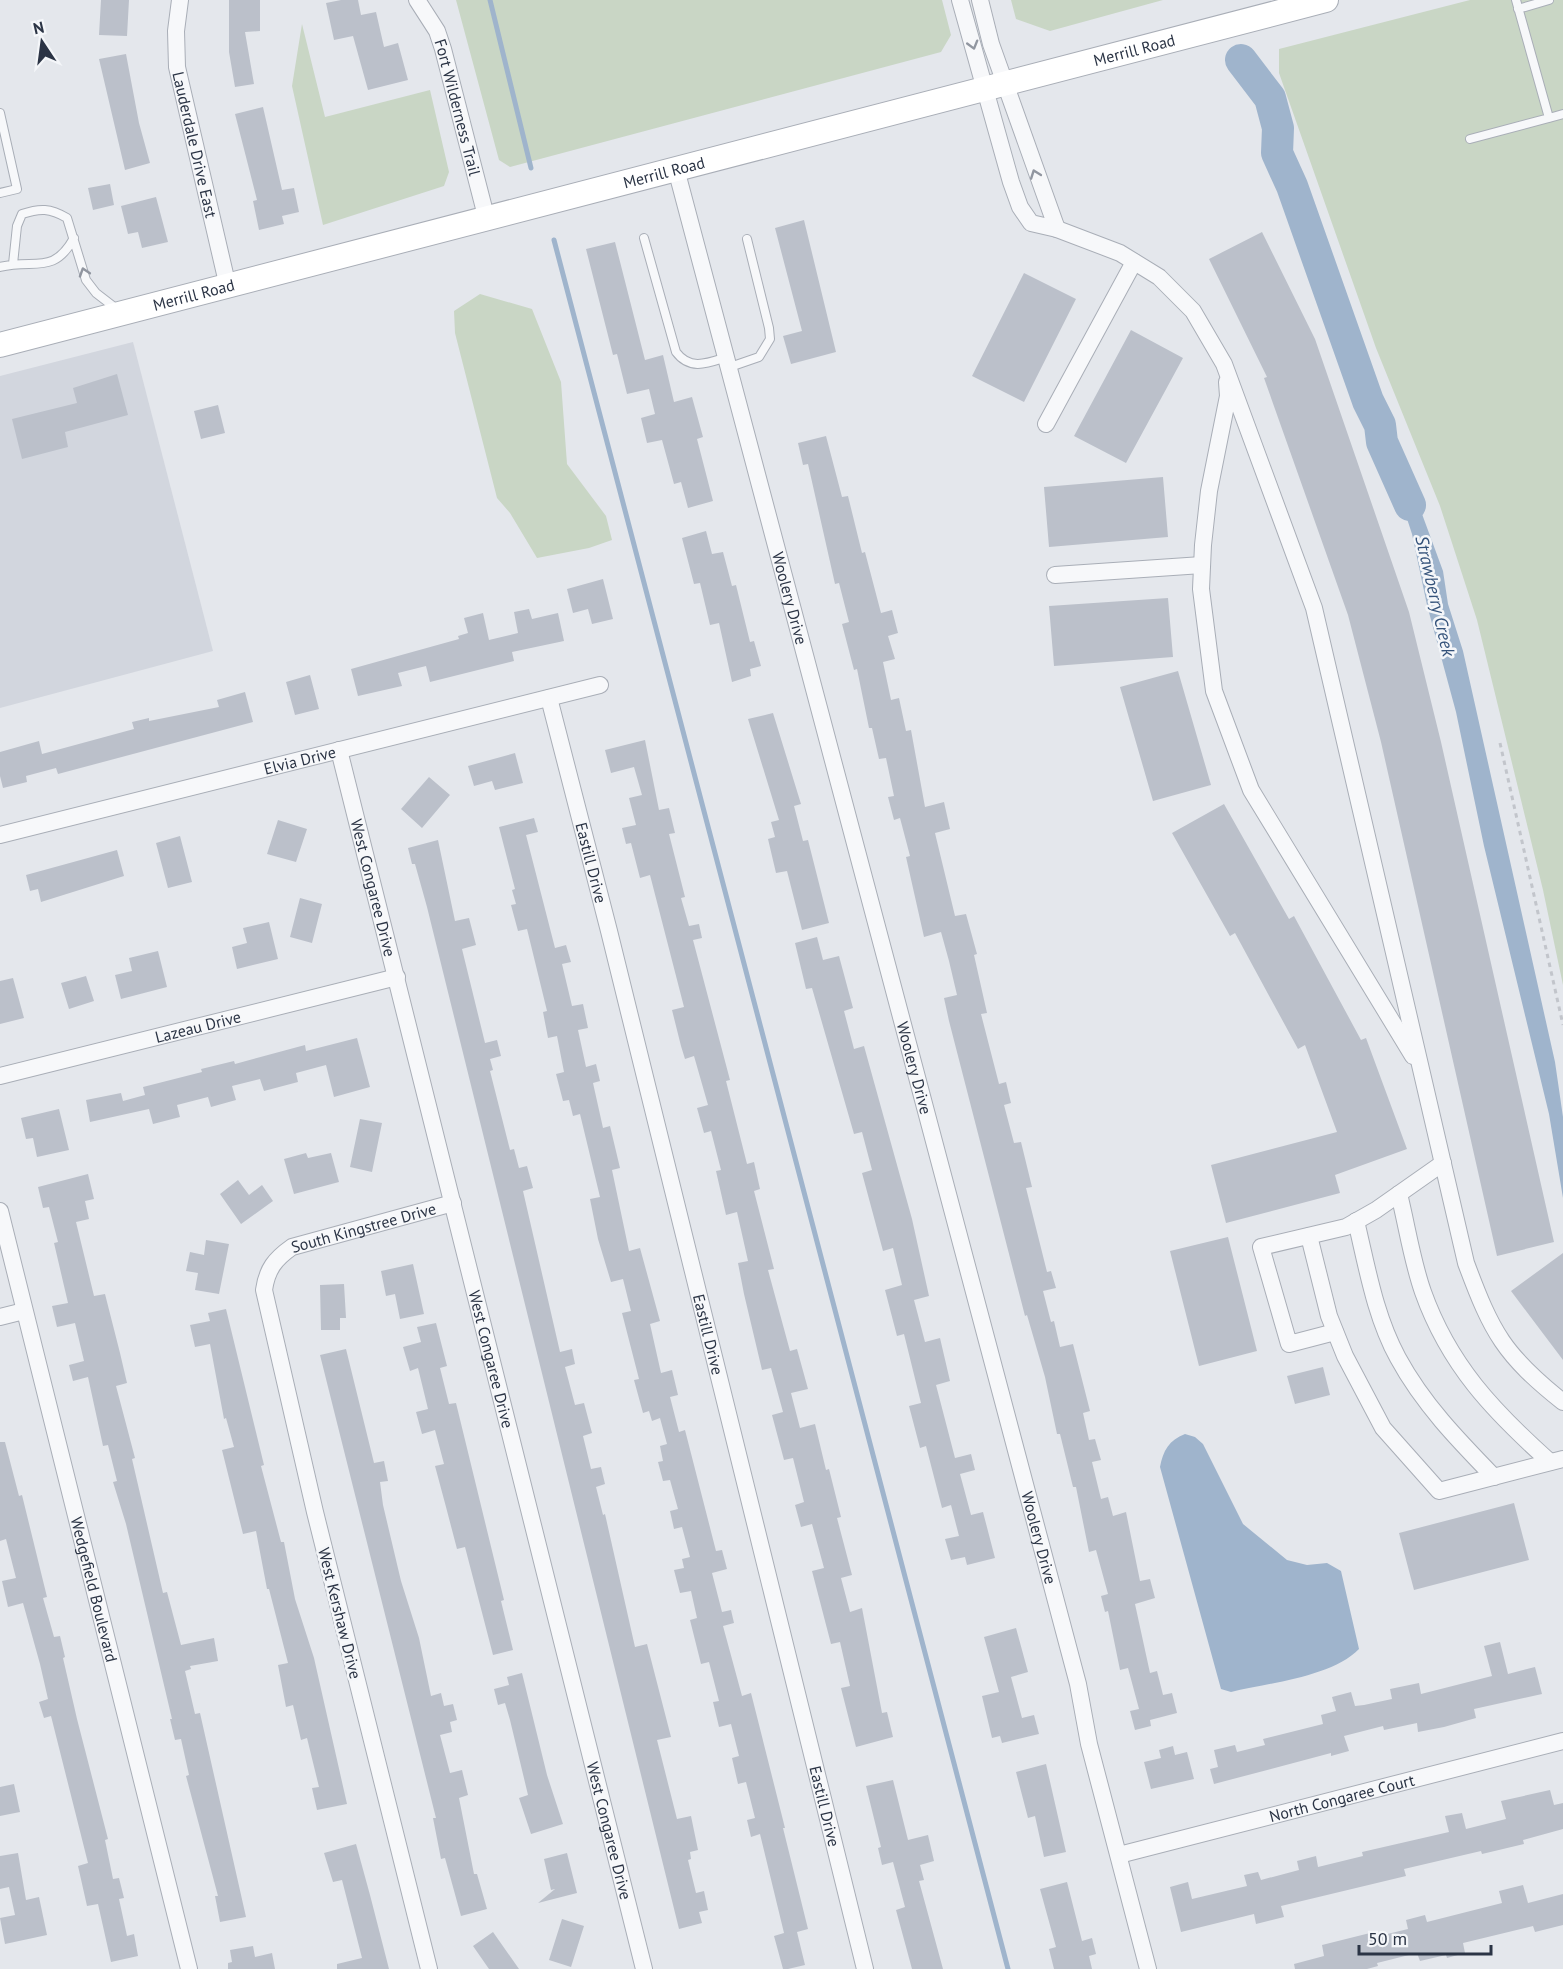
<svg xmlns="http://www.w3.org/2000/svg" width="1563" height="1969" font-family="'PT Sans',sans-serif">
<rect width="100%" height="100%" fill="#e4e7ec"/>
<path fill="#d2d6de" d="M133,342L213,651L0,708V376Z"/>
<path fill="#c9d6c5" d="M456,0H942L951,35L941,52L510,167L499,160Z
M1011,0H1163L1050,31L1016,19Z
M1470,0H1563V985L1543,890L1477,620L1440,506L1376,348L1279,73V49Z
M302,24L325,117L430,90L449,172L444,186L323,225L292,86Z
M480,294L532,309L561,382L567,464L606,516L612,540L589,548L537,558L510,513L497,498L455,333L454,311Z"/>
<path fill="#9fb4cc" d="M1394,466L1407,477L1415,495L1443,571L1448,604L1463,651L1555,1062L1563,1117V1198L1549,1114L1484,846L1456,712L1427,605L1412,534L1393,476Z
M1185,1434L1195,1437L1203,1444L1243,1524L1287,1560L1307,1565L1327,1563L1341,1571L1359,1649C1332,1677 1268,1683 1231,1692L1221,1689L1160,1467C1163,1451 1169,1440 1185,1434Z"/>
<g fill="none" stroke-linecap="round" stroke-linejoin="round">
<path stroke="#9fb4cc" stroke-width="5" d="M490,0L531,168
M554,240L1008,1969"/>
<path stroke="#9fb4cc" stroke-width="32" d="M1241,60L1270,98L1278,128L1277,153L1292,186L1368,401L1380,425L1382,442L1410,505"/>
</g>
<path fill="#bbc0ca" d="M101,0H129L127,36L99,35Z
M229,0H260V31L245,32L254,84L235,87L229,52Z
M341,0H358L361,15L376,12L384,47L398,43L408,80L368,90L353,36L334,40L326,3Z
M126,54L139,123L150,163L125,170L99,59Z
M263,107L282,190L294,188L299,212L282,216L284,224L259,230L253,201L257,200L235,114Z
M110,184L114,205L93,210L88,188Z
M156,197L168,242L142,248L138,232L128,234L121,206Z
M804,220L836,352L791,364L783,336L802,331L775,228Z
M1262,232L1315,339L1409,612L1441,742L1554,1242L1497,1256L1381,742L1348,615L1264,378L1267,377L1209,259Z
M615,242L645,360L663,355L674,402L692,397L703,437L697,439L713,501L688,508L681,482L674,484L662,440L647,443L641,418L655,414L649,389L627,394L617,354L613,355L586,249Z
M1024,273L1076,299L1024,402L972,376Z
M1131,330L1183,358L1126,463L1074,436Z
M117,374L128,415L65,432L68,447L22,459L12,419L77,403L73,388Z
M218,405L225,433L201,439L194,411Z
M826,436L842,497L848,496L862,553L865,552L881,613L892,610L898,633L888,636L895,659L883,662L891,700L899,698L906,731L911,730L925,807L944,802L950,829L935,833L955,916L966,914L977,954L974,955L987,1013L981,1014L999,1084L1006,1082L1011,1103L1004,1105L1014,1143L1021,1142L1032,1187L1026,1188L1047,1272L1051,1271L1056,1288L1043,1291L1051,1322L1054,1321L1060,1347L1073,1344L1090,1411L1083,1413L1089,1440L1095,1439L1101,1460L1092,1462L1101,1499L1108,1497L1113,1516L1126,1512L1140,1581L1150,1579L1155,1598L1135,1604L1150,1673L1157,1671L1163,1695L1172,1693L1177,1713L1150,1720L1151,1726L1135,1730L1130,1711L1139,1709L1128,1668L1120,1670L1108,1611L1105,1612L1101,1596L1108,1594L1096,1550L1089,1552L1076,1487H1073L1060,1434H1057L1045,1377L1027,1315L1025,1316L949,1021L944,998L957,995L949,961L941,932L924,937L906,857L910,856L900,818L894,820L888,797L894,796L886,758L879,759L872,728H869L857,669L854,670L842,624L849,622L839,583L835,584L808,464L803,465L798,443Z
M1163,477L1168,537L1049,547L1044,487Z
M706,531L712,554L723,552L732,586L736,585L750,642L754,641L761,666L750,669L751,676L732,682L719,623L710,625L700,583L694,584L682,538Z
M603,579L613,619L592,624L588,609L573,613L567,589Z
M1168,598L1173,657L1054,666L1049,606Z
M529,609L532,619L558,613L564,641L512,652L514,661L430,682L426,666L398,673L402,686L358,696L351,669L459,639L458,636L468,633L464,618L483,613L489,640L518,633L514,612Z
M1178,671L1211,785L1153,801L1120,687Z
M310,675L319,709L295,715L286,682Z
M245,692L253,722L58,774L56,768L26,776L27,782L3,788L0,776V752L39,741L42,754L134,729L132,722L149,718V721L219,707L217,700Z
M773,713L801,804L794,806L803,841L808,840L829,923L802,930L787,871L776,873L768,839L775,837L771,822L779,820L748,719Z
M645,740L659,810L669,808L675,833L669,834L685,897L681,898L689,926L699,924L702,938L693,940L730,1080L726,1081L747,1164L754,1162L760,1189L754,1191L774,1269L768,1270L790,1351L797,1349L808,1389L791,1393L800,1428L815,1424L826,1470L829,1469L841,1517L837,1518L852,1575L841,1578L850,1612L862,1608L882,1713L887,1712L893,1737L856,1747L841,1688L850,1686L840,1642L831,1644L812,1571L824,1568L812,1524L801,1527L795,1505L804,1502L793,1458L784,1460L772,1415L783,1412L771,1368L762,1370L744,1294L738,1263L748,1261L737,1212L726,1215L716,1171L721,1170L711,1131L704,1133L697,1108L708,1105L694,1056L685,1059L681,1046L672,1010L684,1007L650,875L640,878L631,843L626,844L622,828L636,825L629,798L642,795L634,767L611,773L605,750Z
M515,753L523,783L495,790L492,781L474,786L468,766Z
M429,777L450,795L422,828L401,809Z
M1224,804L1289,919L1294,916L1361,1040L1366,1038L1407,1149L1335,1175L1340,1193L1226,1223L1211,1165L1337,1132L1305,1045L1298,1049L1235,933L1230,936L1172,833Z
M534,818L538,832L526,835L555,948L566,945L571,962L562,964L572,1006L583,1004L588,1028L578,1030L586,1067L596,1064L600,1081L593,1083L603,1128L610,1126L620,1168L612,1170L629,1251L640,1248L660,1321L650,1324L661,1373L672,1370L678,1395L670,1397L679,1432L685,1430L716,1551L722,1550L727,1569L712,1573L722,1612L731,1610L734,1623L723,1626L742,1696L751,1693L785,1828H783L808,1929L797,1932L805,1965L788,1969H783L774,1936L784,1933L760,1834L751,1837L747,1820L755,1818L746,1782L738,1784L732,1758L739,1756L731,1724L719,1727L713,1702L719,1701L709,1662L701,1664L690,1620L697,1618L691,1591L680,1593L674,1570L684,1568L682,1559L690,1557L682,1527L674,1529L670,1511L678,1509L670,1480L663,1481L658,1462L663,1461L660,1446L667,1444L660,1418L652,1421L649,1411L643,1413L634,1380L639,1379L622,1313L631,1311L623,1279L611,1282L598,1239L590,1199L600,1197L580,1114L573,1116L569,1100L563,1101L556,1074L564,1072L557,1036L548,1038L543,1012L547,1011L527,929L518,931L511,905L516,904L512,890L515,889L499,827Z
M278,820L307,829L296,862L267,854Z
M180,836L192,882L168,888L156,843Z
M438,840L455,921L469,918L476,945L462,949L485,1043L497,1040L501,1056L490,1059L493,1070L490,1071L510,1150L514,1149L519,1168L527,1166L533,1188L523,1191L560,1352L572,1349L575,1364L565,1367L575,1405L584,1403L592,1433L583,1436L591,1469L601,1467L605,1484L596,1487L603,1515L605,1514L635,1647L647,1644L671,1737L657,1740L677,1819L691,1816L698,1850L690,1852L691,1859L688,1860L696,1893L704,1891L708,1910L699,1912L702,1923L679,1929L427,907L415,864H412L408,848Z
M117,850L124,876L41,902L38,889L30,891L26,875Z
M300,898L322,904L312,943L290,937Z
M269,922L278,959L237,969L232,947L247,943L243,928Z
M817,937L823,960L839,956L853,1008L844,1011L854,1049L864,1046L912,1219L929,1296L914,1300L925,1342L940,1338L950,1381L936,1385L955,1458L971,1454L975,1470L960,1474L971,1515L983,1512L995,1558L967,1565L965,1557L951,1560L945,1539L959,1536L951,1505L942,1508L926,1446L920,1448L909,1406L921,1403L904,1334L897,1336L885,1290L902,1285L893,1248L883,1251L862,1173L872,1170L862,1132L854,1134L812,988L806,989L795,943Z
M158,951L167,987L121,999L115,975L132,971L129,958Z
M86,976L94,1001L69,1009L61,983Z
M13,978L24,1018L0,1024V981Z
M357,1038L370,1087L334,1097L326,1065L296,1073L298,1082L264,1091L260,1079L232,1086L236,1100L211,1107L208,1097L177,1105L180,1117L153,1124L149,1109L90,1122L86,1100L121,1093L123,1101L145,1095L143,1087L202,1072L201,1069L234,1061L235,1064L305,1045L306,1051Z
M59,1109L69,1150L37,1157L33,1138L26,1139L21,1118Z
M360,1119L382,1123L372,1172L350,1167Z
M306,1153L308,1158L331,1153L339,1182L294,1194L284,1159Z
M88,1174L94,1199L85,1201L89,1219L76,1222L94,1296L105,1294L120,1353L127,1383L116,1386L135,1458L132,1459L163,1593L167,1592L181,1645L214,1638L218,1661L190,1666L191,1669L185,1671L195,1714L200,1713L246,1917L220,1922L215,1896H218L186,1776L189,1775L181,1739L175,1740L170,1719H172L126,1524L113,1482L117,1481L108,1445L103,1446L88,1377L73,1381L69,1365L84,1361L75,1323L57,1327L52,1306L68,1303L54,1243L58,1242L49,1207L43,1208L38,1187Z
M238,1180L249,1195L262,1185L273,1201L241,1224L220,1194Z
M1228,1237L1257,1351L1199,1366L1170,1251Z
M206,1240L229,1244L219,1294L195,1290L198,1273L186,1271L190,1252L204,1255Z
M1563,1253V1360L1511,1291Z
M413,1264L424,1314L400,1319L395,1294L386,1296L381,1271Z
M344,1284L346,1318H340V1330H321L320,1285Z
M226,1309L264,1465L261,1466L281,1542H284L295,1599L314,1658L347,1804L317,1810L312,1788L319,1787L307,1738L301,1740L293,1705L286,1707L278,1665L288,1663L269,1589H267L256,1531L243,1534L222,1450L234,1447L226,1418L224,1419L210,1344L195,1347L190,1325L210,1321L208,1313Z
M436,1323L447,1366L440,1368L449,1404L456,1403L504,1600L501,1601L513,1650L493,1655L465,1547L457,1549L446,1507L435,1466L444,1464L435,1430L422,1434L416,1412L428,1409L418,1368L410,1371L403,1347L421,1342L417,1327Z
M346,1349L374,1463L384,1461L388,1481L380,1482L383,1505L401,1581L419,1638L431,1696L441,1693L444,1706L453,1704L457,1720L450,1722L452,1732L440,1735L450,1773L462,1770L468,1795L459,1798L474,1874H477L487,1909L461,1916L445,1858L441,1859L433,1818H436L320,1355Z
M1323,1367L1330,1395L1295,1404L1287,1376Z
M0,1442H5L19,1496L22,1495L47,1597L43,1598L54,1637L60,1636L65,1657L63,1658L77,1719L108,1839L105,1840L113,1879L119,1878L124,1898L119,1899L127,1936L134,1934L138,1956L111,1962L98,1904L87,1906L78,1866L88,1863L51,1716L44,1718L39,1702L48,1699L40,1664L23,1603L8,1607L2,1581L16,1578L6,1539L0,1541Z
M1514,1503L1529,1560L1414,1590L1399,1533Z
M1016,1628L1028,1672L1011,1677L1022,1718L1034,1715L1039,1734L1002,1743L1000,1736L992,1738L982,1696L999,1692L984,1637Z
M1500,1642L1508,1674L1535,1667L1542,1694L1474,1709L1476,1718L1444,1727L1418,1732L1417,1723L1384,1730L1383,1726L1344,1736L1349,1751L1331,1756V1753L1214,1784L1210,1769L1218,1767L1214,1750L1235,1745L1237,1752L1265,1745L1263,1739L1323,1724L1321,1715L1336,1711L1332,1697L1351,1692L1355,1706L1364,1705L1392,1699L1390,1689L1419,1683L1421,1694L1492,1676L1484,1646Z
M522,1673L547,1775L563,1824L531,1834L519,1798L528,1795L510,1720L505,1703L498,1705L494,1689L509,1685L507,1677Z
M1173,1746L1175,1755L1187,1752L1194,1779L1151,1789L1144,1762L1161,1758L1159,1750Z
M1046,1764L1066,1852L1044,1857L1035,1816L1028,1818L1016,1772Z
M893,1780L908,1840L928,1835L934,1861L920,1865L924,1880L919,1881L943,1969H912L896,1910L905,1907L893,1862L882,1865L878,1848L881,1847L866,1786Z
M14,1784L20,1812L0,1816V1787Z
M1550,1790L1554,1805L1563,1803V1829L1523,1840L1524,1844L1482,1854L1481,1851L1404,1869L1406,1876L1281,1906L1284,1917L1256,1924L1254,1914L1181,1932L1170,1887L1188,1882L1192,1899L1247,1886L1244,1875L1258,1872L1261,1880L1299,1870L1297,1861L1316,1856L1318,1867L1363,1856L1362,1852L1449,1832L1445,1816L1462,1813L1466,1829L1506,1819L1501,1801Z
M356,1844L370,1895L389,1969H337V1964L362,1958L342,1880L333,1882L324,1853Z
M18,1853L26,1900L39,1897L47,1935L5,1944L0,1918L15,1915L9,1887L0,1889V1856Z
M567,1853L577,1893L538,1903L555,1889L551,1890L544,1859Z
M1067,1882L1082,1941L1092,1938L1096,1954L1089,1956L1092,1969H1054L1049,1949L1056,1947L1040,1889Z
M1523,1885L1528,1903L1563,1894V1925L1535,1932L1533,1926L1463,1943L1465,1953L1447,1958L1446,1955L1420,1961L1417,1953L1377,1963L1378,1966L1367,1969H1295L1294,1964L1324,1956L1322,1945L1370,1933L1371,1938L1408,1929L1406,1920L1425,1915L1427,1922L1502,1903L1499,1891Z
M562,1919L584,1926L571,1967L549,1960Z
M493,1932L519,1969H489L473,1946Z
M253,1946L255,1957L272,1953L275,1969H228V1963L232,1962L230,1950Z"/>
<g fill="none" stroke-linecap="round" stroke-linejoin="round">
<defs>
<path id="service" d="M1518,9L1549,0
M0,113L17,189L0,193
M1549,118L1563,114
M1470,139L1549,118L1516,0
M644,238L676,352C690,371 708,363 727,357
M13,264L17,226L22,214C40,208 50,208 67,218L86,280L96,293L118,310
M0,267C34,258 53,276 74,238
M730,367L759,357L770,339L769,328L747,239"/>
<g id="minor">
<path id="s1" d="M180,0L176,31L177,67L228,287"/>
<path id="s2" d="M417,0L437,31L443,49L487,220"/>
<path d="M960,0L1011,182L1020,207L1031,223L1057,229L1120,253L1159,277L1193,311L1224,364L1314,608L1466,1263C1492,1333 1504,1355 1563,1402"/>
<path d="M980,0L991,44L1057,229"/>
<path id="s3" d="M676,169L1078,1684L1089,1744L1148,1969"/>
<path d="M1227,382L1228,396L1209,491L1203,545L1201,589L1214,691L1251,790L1413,1056"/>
<path d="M1046,424L1134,262"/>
<path d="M1055,575L1202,565"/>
<path id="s4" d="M549,698L609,931L865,1969"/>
<path id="s5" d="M339,750L644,1969"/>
<path id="s6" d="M0,835L600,685"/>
<path id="s7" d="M0,1076L397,977"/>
<path d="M1399,1194C1407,1226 1412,1261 1423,1292C1449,1365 1493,1411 1550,1462"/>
<path id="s8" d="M0,1211L189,1969"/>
<path d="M1356,1221C1367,1267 1375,1316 1398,1358C1423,1404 1458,1440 1494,1477"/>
<path d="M1309,1236L1329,1316L1345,1356L1383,1428L1439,1491L1563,1459"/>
<path d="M0,1317L24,1311"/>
<path d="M1335,1332L1289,1344L1261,1247L1346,1227L1376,1210L1443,1163"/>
<path id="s9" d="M1119,1855L1563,1741"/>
<path id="s10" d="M429,1969L315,1512L264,1290C267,1269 275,1259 292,1247L453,1203"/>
</g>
<g id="secondary">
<path id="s11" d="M0,345L1326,0"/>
</g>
</defs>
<use href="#service" stroke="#a9aeb7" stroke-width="10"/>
<use href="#minor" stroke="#a9aeb7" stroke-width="18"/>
<use href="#secondary" stroke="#a9aeb7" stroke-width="26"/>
<path stroke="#c2c5cb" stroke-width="3" stroke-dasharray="4.5 4.5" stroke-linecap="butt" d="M1500,743L1563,1025"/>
<use href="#service" stroke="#f7f8fa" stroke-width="8"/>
<use href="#minor" stroke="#f7f8fa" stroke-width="16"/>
<use href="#secondary" stroke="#fff" stroke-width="24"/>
</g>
<defs><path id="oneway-chevron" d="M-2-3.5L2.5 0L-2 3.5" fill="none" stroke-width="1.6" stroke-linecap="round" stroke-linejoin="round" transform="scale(1.5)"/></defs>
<g stroke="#9196a0">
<use href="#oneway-chevron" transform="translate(973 45) rotate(74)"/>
<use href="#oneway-chevron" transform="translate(1035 174) rotate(-110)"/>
<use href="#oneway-chevron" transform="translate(84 272) rotate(-108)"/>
</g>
<g text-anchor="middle" stroke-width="5" stroke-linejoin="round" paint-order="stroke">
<g font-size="16" fill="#2b3445" stroke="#f4f6f9">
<text dy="6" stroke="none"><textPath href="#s11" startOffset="1172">Merrill Road</textPath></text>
<text dy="6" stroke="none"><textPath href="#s2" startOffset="116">Fort Wilderness Trail</textPath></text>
<text dy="6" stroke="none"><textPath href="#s1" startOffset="147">Lauderdale Drive East</textPath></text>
<text dy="6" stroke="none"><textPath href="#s11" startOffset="686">Merrill Road</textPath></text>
<text dy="6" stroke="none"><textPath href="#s11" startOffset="200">Merrill Road</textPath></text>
<text dy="6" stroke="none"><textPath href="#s3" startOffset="444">Woolery Drive</textPath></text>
<text dy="6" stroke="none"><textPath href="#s6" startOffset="309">Elvia Drive</textPath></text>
<text dy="6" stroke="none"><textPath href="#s4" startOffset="170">Eastill Drive</textPath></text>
<text dy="6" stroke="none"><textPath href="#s5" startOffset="142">West Congaree Drive</textPath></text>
<text dy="6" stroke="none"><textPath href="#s7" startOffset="204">Lazeau Drive</textPath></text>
<text dy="6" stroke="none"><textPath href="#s3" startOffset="930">Woolery Drive</textPath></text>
<text dy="6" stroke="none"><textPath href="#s10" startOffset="826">South Kingstree Drive</textPath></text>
<text dy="6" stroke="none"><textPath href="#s4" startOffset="656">Eastill Drive</textPath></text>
<text dy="6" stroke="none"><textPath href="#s5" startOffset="628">West Congaree Drive</textPath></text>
<text dy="6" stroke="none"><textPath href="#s3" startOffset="1416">Woolery Drive</textPath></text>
<text dy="6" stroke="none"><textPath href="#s8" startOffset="390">Wedgefield Boulevard</textPath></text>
<text transform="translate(340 1613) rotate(76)" y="6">West Kershaw Drive</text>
<text dy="6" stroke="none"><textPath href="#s9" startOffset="230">North Congaree Court</textPath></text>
<text dy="6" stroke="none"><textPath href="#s4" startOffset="1142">Eastill Drive</textPath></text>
<text dy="6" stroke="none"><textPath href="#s5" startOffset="1114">West Congaree Drive</textPath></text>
</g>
<g font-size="18" font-style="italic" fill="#34527a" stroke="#f4f6f9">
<text transform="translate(1435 596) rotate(77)" y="6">Strawberry Creek</text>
</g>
</g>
<g transform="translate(42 42) rotate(347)" stroke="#f4f6f9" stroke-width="4.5" paint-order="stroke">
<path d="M0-4.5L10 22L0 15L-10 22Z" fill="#2b3445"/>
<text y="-9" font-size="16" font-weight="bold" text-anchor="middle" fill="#2b3445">N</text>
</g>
<path d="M1359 1945v9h132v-9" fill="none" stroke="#2b3445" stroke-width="3"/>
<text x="1368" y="1945" font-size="18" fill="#2b3445" stroke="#f4f6f9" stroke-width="4.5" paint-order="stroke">50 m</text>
</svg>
